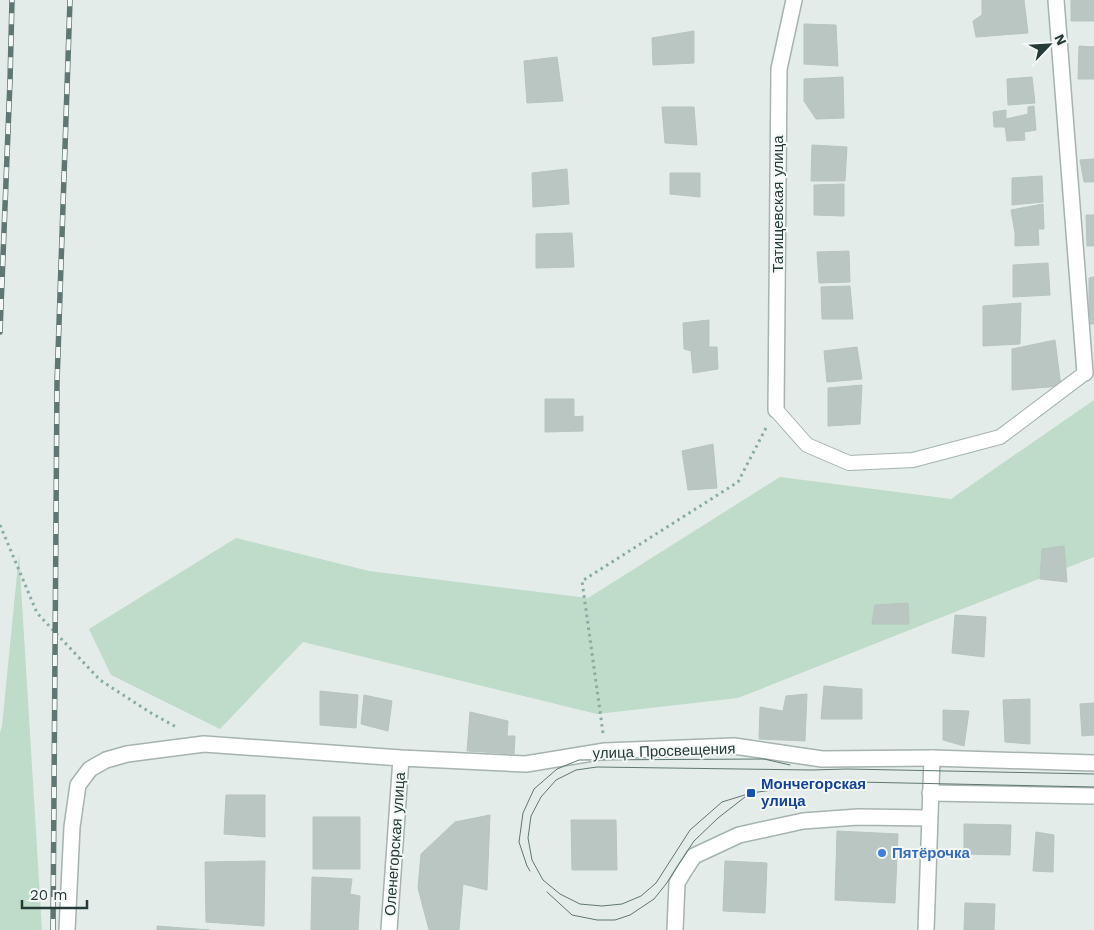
<svg xmlns="http://www.w3.org/2000/svg" width="1094" height="930" font-family="'Work Sans',sans-serif">
<rect width="100%" height="100%" fill="#e3ece9"/>
<path fill="#bfdbc9" d="M1094,400V557L738,698L597,714L303,642L220,729L111,675L89,629L236,538L369,571L588,598L780,477L951,499Z
M19,554L42,930H0V733L2,726Z"/>
<path fill="#b9c6c2" stroke="#b6c5c0" d="M982,0H1024L1028,33L976,37L973,21L982,15Z
M1071,0H1094V21H1071Z
M804,24L836,25L838,66L804,64Z
M694,31V63L653,65L652,38Z
M1079,46L1094,47V79H1078Z
M557,57L563,101L527,103L524,61Z
M843,77L844,118L816,119L804,101V79Z
M1032,77L1035,103L1008,105L1007,79Z
M1034,106L1036,130L1024,132L1025,140L1007,141L1005,127H994L993,112L1006,110V119L1028,114V107Z
M662,107H694L697,145L665,143Z
M812,145L847,147L845,181H811Z
M1094,159V182H1084L1080,160Z
M567,169L569,204L533,207L532,173Z
M670,173H700V197L670,194Z
M1042,176L1043,202L1012,205V178Z
M844,184V216L814,215V185Z
M1043,204L1044,229H1038L1039,245L1015,246V233L1011,210Z
M1086,215H1094V246H1087Z
M572,233L574,267L536,268V234Z
M849,251L850,282L819,283L817,252Z
M1048,263L1050,295L1013,297V265Z
M1094,277V324H1089V278Z
M850,286L853,319H822L821,287Z
M1021,303L1020,344L983,346V306Z
M709,320V347H717L718,369L693,373L691,351L684,349L683,323Z
M1055,340L1061,386L1012,390V349Z
M857,347L862,379L827,382L824,351Z
M862,385L860,424L828,426V388Z
M545,399H574V417L583,416V431L545,432Z
M713,444L717,488L688,490L682,451Z
M1064,546L1067,582L1040,579L1042,549Z
M908,603L909,624H872L875,605Z
M955,615L986,617L984,657L952,653Z
M824,686L862,689V719H821Z
M320,691L358,695L356,728L320,725Z
M807,694L805,741L759,739L760,707L783,711L786,696Z
M364,695L392,701L388,731L361,724Z
M1030,699V744L1005,742L1003,700Z
M1094,703V735L1082,736L1080,704Z
M943,710L969,711L964,746L943,740Z
M470,712L508,721L507,736H515L514,754L467,751Z
M226,795H265V837L224,834Z
M490,815L487,890L463,884L459,930H429L418,888L421,854L455,822Z
M313,817H360V869H313Z
M571,820H616L617,870H572Z
M964,824L1011,825L1010,855L964,854Z
M837,831L898,834L895,903L835,900Z
M1036,832L1054,835L1053,872L1033,871Z
M265,861L264,926L206,922L205,862Z
M725,861L767,863L765,913L723,911Z
M312,877L352,879L350,894L360,896L358,930H311Z
M965,903L995,904L994,930H964Z
M157,926L210,930H157Z"/>
<g fill="none" stroke-linecap="round" stroke-linejoin="round">
<defs>
<path id="service" d="M776,410L807,445L849,463L913,460L1000,437L1085,373"/>
<path id="minor" d="M1056,0L1085,373
M776,410L779,69L794,0
M930,793L1094,796
M67,930L72,827L78,785L90,769L106,760L127,754L204,744L401,758L526,764L605,751L734,746L822,759L932,758
M389,930L401,758
M675,930L677,883L684,871L694,856L739,835L803,821L858,817L929,818"/>
<path id="tertiary" d="M926,930L932,758L1094,763"/>
</defs>
<use href="#service" stroke="#a6b3b0" stroke-width="16"/>
<use href="#minor" stroke="#a6b3b0" stroke-width="18"/>
<use href="#tertiary" stroke="#a6b3b0" stroke-width="18"/>
<path stroke="#87aca4" stroke-width="3" stroke-dasharray="2.5 4" stroke-linecap="butt" d="M0,525L37,613L100,680L151,713L178,728
M603,733L582,581L738,482L767,426"/>
<use href="#service" stroke="#fff" stroke-width="14"/>
<use href="#minor" stroke="#fff" stroke-width="15"/>
<use href="#tertiary" stroke="#fff" stroke-width="15"/>
<path stroke="#5f7773" stroke-width="1" d="M1094,774L847,769L812,770L597,767L576,770L556,780L541,797L531,816L528,838L532,860L543,880L560,894L580,904L602,906L622,904L641,896L656,883L690,830L722,802L751,793L808,785L857,782L1094,787
M530,871L527,866L519,842L523,813L534,789L557,769L579,760L764,759L790,765
M547,892L572,915L597,920H615L630,915L654,899L666,884L694,841L718,818L745,797"/>
<defs>
<path id="rail" d="M0,332L10,81L12,0
M53,930L57,383L70,0"/>
</defs>
<use href="#rail" stroke="#5f7773" stroke-width="5.5"/>
<use href="#rail" stroke="#f4f8f7" stroke-width="4" stroke-dasharray="11" stroke-linecap="butt"/>
</g>
<rect fill="#1a4fb4" stroke="#f4f8f7" stroke-width="2" x="746" y="788" width="10" height="10" rx="2.5"/>
<circle fill="#3f7fe0" stroke="#f4f8f7" stroke-width="2" cx="882" cy="853" r="5"/>
<g text-anchor="middle" stroke-width="4" stroke-linejoin="round" paint-order="stroke">
<g font-size="15" fill="#253b38" stroke="#f4f8f7">
<text transform="translate(778 204) rotate(-90)" y="5">Татищевская улица</text>
<text transform="translate(664 751) rotate(-2)" y="5">улица Просвещения</text>
<text transform="translate(395 844) rotate(-86)" y="5">Оленегорская улица</text>
</g>
<g font-size="15" font-weight="bold" fill="#164399" stroke="#f4f8f7" text-anchor="start">
<text x="761" y="789">Мончегорская<tspan x="761" dy="17">улица</tspan></text>
</g>
<g font-size="15" font-weight="bold" fill="#366cbe" stroke="#f4f8f7" text-anchor="start">
<text x="892" y="858">Пятёрочка</text>
</g>
</g>
<g transform="translate(1049 45) rotate(65)" stroke="#f4f8f7" stroke-width="4" paint-order="stroke">
<path d="M0-4L9 19L0 12L-9 19Z" fill="#253b38"/>
<text y="-8" font-size="14" font-weight="bold" text-anchor="middle" fill="#253b38">N</text>
</g>
<path d="M22 900v8h65v-8" fill="none" stroke="#253b38" stroke-width="2.5"/>
<text x="30" y="900" font-size="15" fill="#253b38" stroke="#f4f8f7" stroke-width="4" paint-order="stroke">20 m</text>
</svg>
